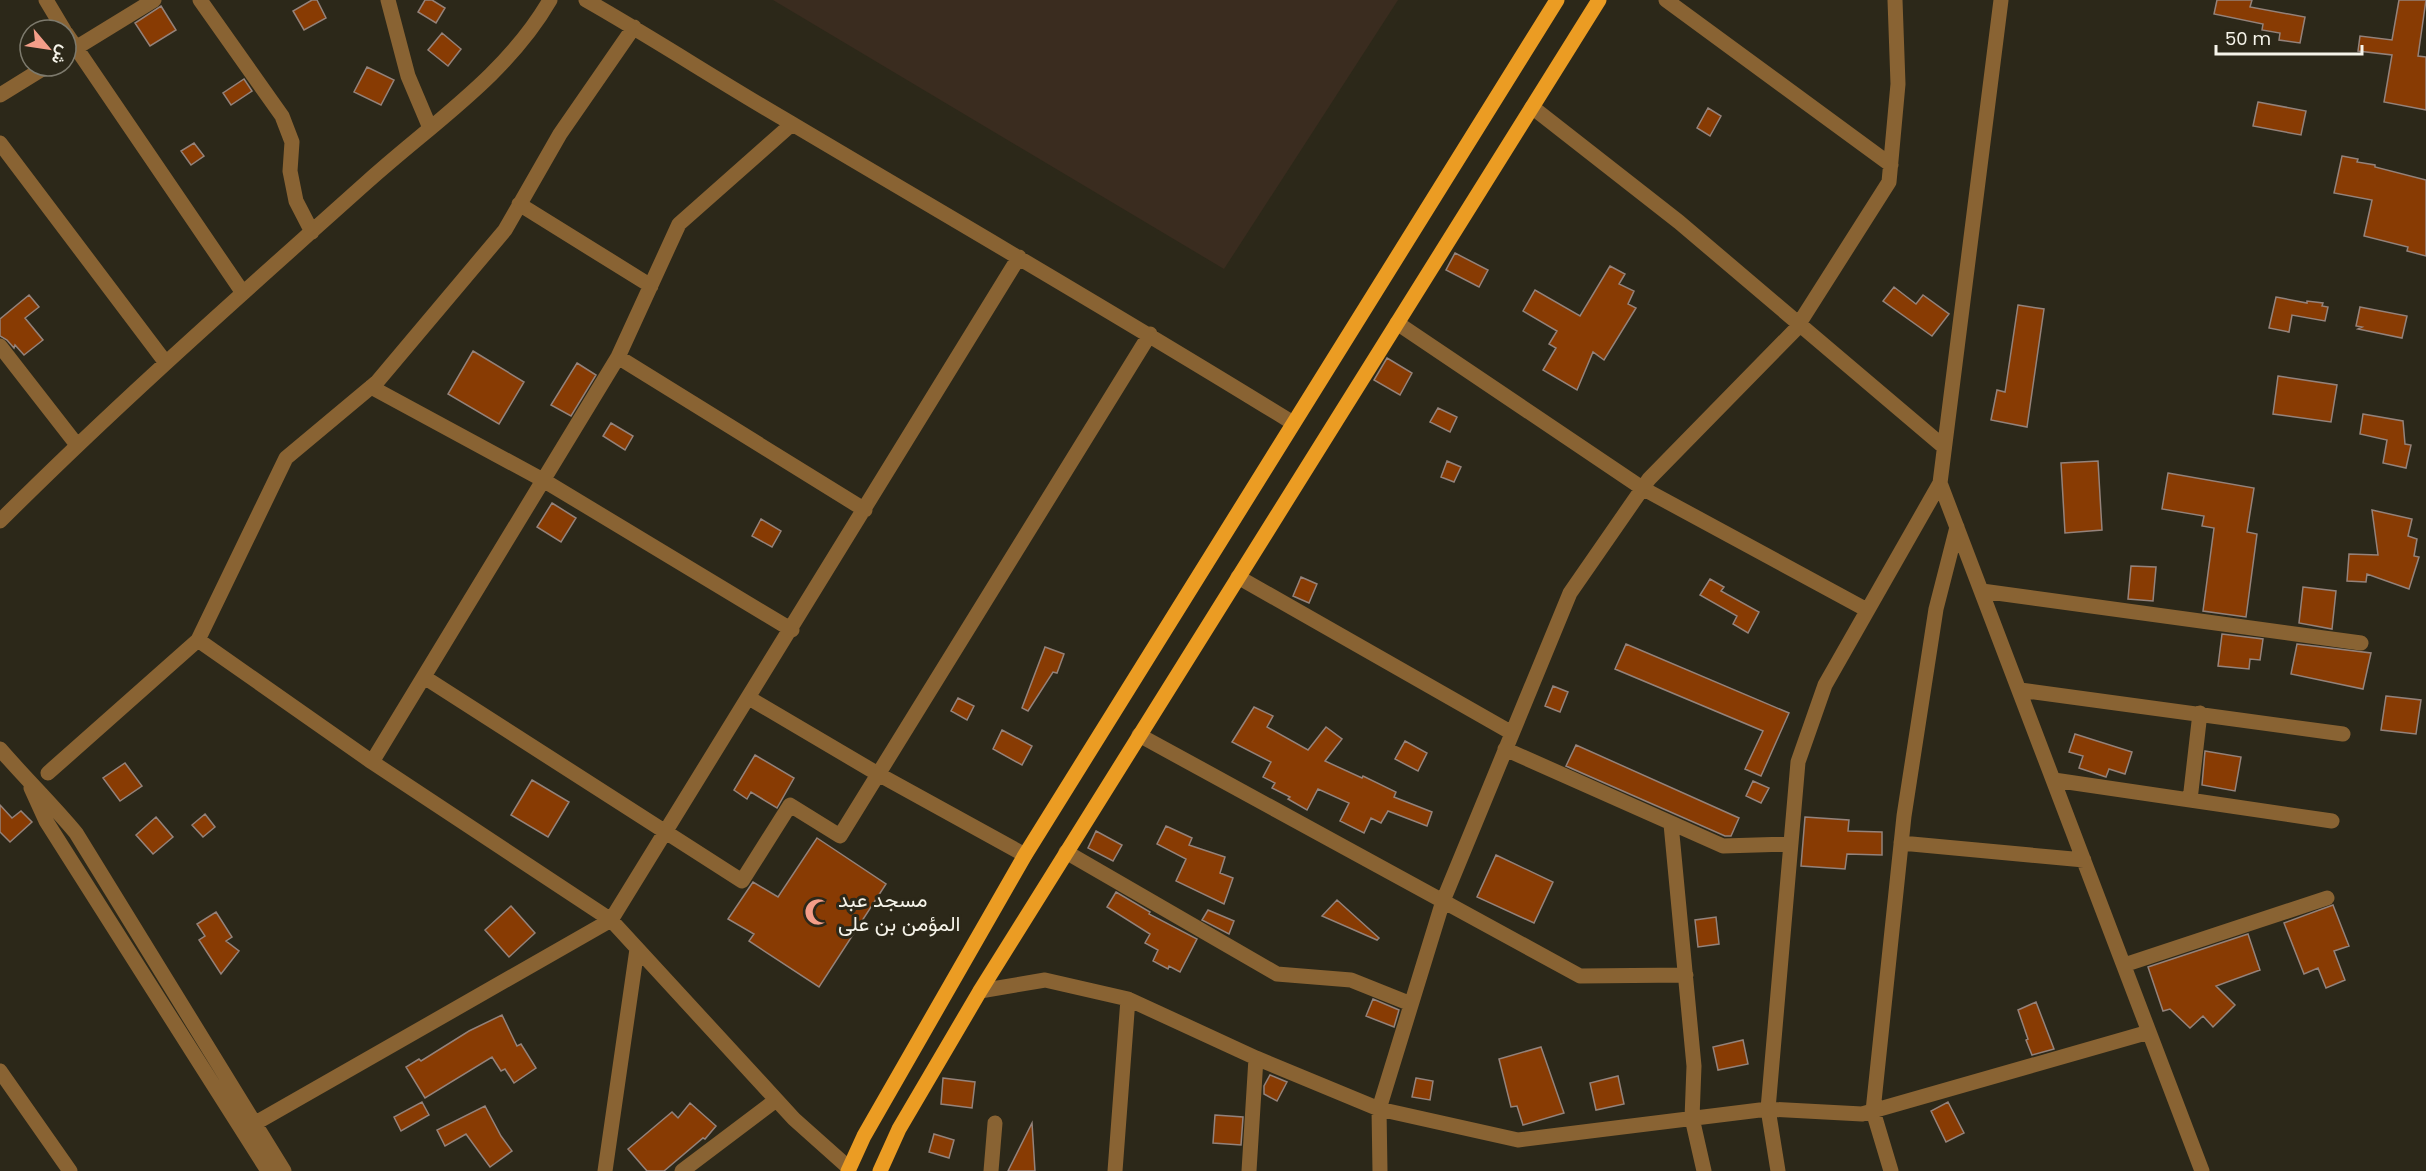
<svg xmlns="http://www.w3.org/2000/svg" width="2426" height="1171" font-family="Poppins,Vazirmatn,sans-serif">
<rect width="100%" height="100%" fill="#2c2819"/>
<path fill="#3a2c1f" d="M773,0H1398L1224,269Z"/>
<path fill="#883b03" stroke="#94827a" stroke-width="1.5" d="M312,0H317L326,18L304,30L293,11Z
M425,0H432L445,8L436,23L418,12Z
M2217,0H2252L2250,7L2305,17L2300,43L2279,40L2280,33L2262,30L2263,24L2214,14Z
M2399,0H2426L2418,56L2426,57V110L2384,102L2392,55L2358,51L2360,36L2392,40Z
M161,6L176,30L150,46L135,23Z
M442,33L461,49L448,66L428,50Z
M367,67L394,80L381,105L354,92Z
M244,79L252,91L231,105L223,93Z
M2258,102L2306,111L2301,135L2253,126Z
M1708,108L1721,116L1710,136L1697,128Z
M194,143L204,156L191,165L181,151Z
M2342,156L2358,159L2357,162L2375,165V167L2426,180V256L2407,251L2408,247L2364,236L2372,200L2334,193Z
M1455,253L1488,270L1479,287L1446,270Z
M1610,266L1625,274L1619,284L1634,291L1628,304L1636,308L1604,360L1593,352L1577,390L1543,370L1556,348L1549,344L1557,331L1523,311L1535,290L1580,316Z
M1894,287L1916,304L1923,295L1949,314L1932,336L1883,301Z
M29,295L39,307L25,318L43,340L24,355L15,345L14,348L7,340L0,336V319Z
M2276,297L2307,303V301L2323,303L2322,306L2328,307L2325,321L2292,315L2289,332L2269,328Z
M2018,305L2044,309L2027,427L1991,420L1997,390L2005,392Z
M2360,307L2407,316L2402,338L2358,329L2362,327L2356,326Z
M473,351L524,382L499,424L448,394Z
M1387,358L1412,373L1400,395L1374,380Z
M577,363L596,375L571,416L551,405Z
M2278,376L2337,385L2331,422L2273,414Z
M1438,408L1457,417L1450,432L1430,422Z
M2363,414L2403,421L2405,444L2411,445L2406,468L2383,463L2387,440L2360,434Z
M611,423L633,436L625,450L603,436Z
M1447,461L1461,467L1454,482L1441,477Z
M2098,461L2102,530L2065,533L2061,463Z
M2168,473L2254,488L2247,532L2257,534L2246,617L2203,611L2214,528L2202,526L2204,516L2162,509Z
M552,503L576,518L561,542L537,527Z
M2372,510L2412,519L2408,536L2417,539L2414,556L2419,557L2409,589L2367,574L2366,582L2347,581L2349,554L2378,555Z
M761,519L781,531L772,547L752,536Z
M2131,566L2156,567L2153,601L2128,599Z
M1301,577L1317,584L1309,603L1293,596Z
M1710,579L1724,587L1721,591L1759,612L1748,633L1733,624L1737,616L1700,595Z
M2303,587L2336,591L2332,629L2299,623Z
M2222,634L2263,639L2260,660L2250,659L2249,669L2218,666Z
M1626,644L1789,713L1761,776L1745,769L1763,731L1615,669Z
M2297,644L2371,653L2363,689L2291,674Z
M1045,647L1064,654L1057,673L1053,672L1028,711L1022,708Z
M1553,686L1568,692L1560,712L1545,706Z
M2386,696L2421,700L2416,734L2381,730Z
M958,698L974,706L967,720L951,711Z
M1254,707L1273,716L1267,727L1308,750L1326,727L1342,739L1325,761L1362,778L1363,776L1396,792L1394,797L1432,812L1427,826L1388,811L1381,823L1371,818L1364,833L1340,821L1349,803L1318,789L1307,810L1288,799L1290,797L1272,788L1275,783L1263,777L1271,762L1232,742Z
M1002,730L1032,746L1022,765L993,749Z
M2075,734L2132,752L2125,774L2109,769L2106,777L2079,768L2083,756L2069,752Z
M1405,741L1427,753L1418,771L1395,759Z
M1576,745L1739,818L1731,836H1725L1566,766Z
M2205,751L2241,757L2235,791L2202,785Z
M755,755L794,778L777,808L751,792L747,799L734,790Z
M125,763L142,786L120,801L103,778Z
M532,780L569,802L548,837L511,815Z
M1753,781L1769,788L1761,803L1746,796Z
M0,805L12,818L21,811L32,822L10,842L0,832Z
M205,814L215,827L203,837L192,825Z
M156,817L173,837L153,854L136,835Z
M1805,817L1849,820L1848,831L1882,832V855L1847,854L1845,869L1801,866Z
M1166,826L1192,838L1189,845L1225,857L1220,873L1233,878L1224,904L1176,881L1186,859L1157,844Z
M1096,831L1122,845L1113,861L1088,848Z
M817,838L886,884L819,987L749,941L754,934L728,919L753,882L778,897Z
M1496,855L1553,882L1534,923L1477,897Z
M1116,892L1150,912L1149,914L1197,939L1180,972L1169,966L1168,969L1153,961L1158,950L1145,943L1150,934L1107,907Z
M1337,900L1379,938L1377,940L1322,916Z
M2333,905L2349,946L2334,951L2345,980L2326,988L2318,968L2304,974L2284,923Z
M511,906L535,933L509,957L485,930Z
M1208,910L1234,921L1229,934L1202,920Z
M216,912L232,937L226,941L239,951L221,974L199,940L205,936L197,924Z
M1716,917L1719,944L1698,947L1695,920Z
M2248,934L2260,970L2216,986L2235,1005L2213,1027L2203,1016L2190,1028L2170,1009L2163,1011L2148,967Z
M1373,999L1399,1010L1394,1027L1366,1016Z
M2036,1002L2054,1049L2032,1055L2026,1040L2028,1039L2018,1010Z
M502,1015L517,1046L521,1044L536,1068L514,1083L505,1069L501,1071L492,1057L425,1098L406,1067L419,1059L421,1061L469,1031Z
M1743,1040L1748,1064L1718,1070L1713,1047Z
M1541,1047L1564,1113L1523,1125L1517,1106L1511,1107L1499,1059Z
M1270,1075L1287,1082L1277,1101L1264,1094V1086Z
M1618,1076L1624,1104L1596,1110L1590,1083Z
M943,1078L975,1082L972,1108L941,1104Z
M1416,1078L1433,1081L1430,1100L1412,1097Z
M422,1102L429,1115L401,1131L394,1117Z
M1948,1102L1964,1133L1946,1142L1931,1111Z
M690,1103L716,1126L705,1139L703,1138L664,1171H647L628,1149L672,1112L678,1118Z
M485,1106L501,1136L512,1151L490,1167L466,1134L445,1146L437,1130Z
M1215,1115L1243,1117L1241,1145L1213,1143Z
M1032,1123L1035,1171H1008Z
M934,1134L954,1140L949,1158L929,1152Z"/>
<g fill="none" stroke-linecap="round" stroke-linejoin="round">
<path stroke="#896333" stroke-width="15" d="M46,0L64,30
M200,0L282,116L292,142L290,171L296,201L312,232
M388,0L408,76L430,128
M586,0C653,38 717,80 784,119C954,220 1125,319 1293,423
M1666,0L1891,165
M2001,0L1940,483L2202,1171
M66,33L243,293
M66,54L154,0
M0,95L47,66
M1532,107L1679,222L1944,447
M0,143L166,363
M519,204L651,286
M1397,323L1642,488L1867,610
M0,346L77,445
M618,357L865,510
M371,387L543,480L792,630
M0,521C118,403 243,293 367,182C431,124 506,76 550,0
M1238,577L1512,733
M1982,591L2361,643
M198,640L372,762L611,920L794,1119L849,1168
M424,677L742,881L790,805L840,836L1150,334
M2020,690L2343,734
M749,698L878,774L1025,855
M1139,735L1580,976L1686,975
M0,749C25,778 52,804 76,833L284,1171
M1505,749L1723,846L1791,844
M372,762L618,357L679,224L792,124
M48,773L198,640L286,458L377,382L505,230L560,134L634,27
M2054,780L2332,821
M31,788L46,821L268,1171
M2190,800L2200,713
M1671,824L1694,1066L1692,1118L1704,1171
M1901,843L2084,860
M1066,852L1277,974L1351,980L1411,1004
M2124,965L2327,898
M980,991L1045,980L1128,999L1256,1058L1379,1109L1518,1140L1768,1109L1862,1114L2149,1032
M0,1071L70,1171
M254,1124L611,920L1019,257
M605,1171L637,949
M682,1171L776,1100
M991,1171L995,1123
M1115,1171L1128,999
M1249,1171L1256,1058
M1380,1171L1379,1109L1443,901L1570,593L1649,479L1795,330L1889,182L1898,84L1895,0
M1778,1171L1768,1109L1798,762L1825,685L1940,483
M1891,1171L1873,1111L1904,816L1936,609L1957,527"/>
<path stroke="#eb9c23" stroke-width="15" d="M848,1171L864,1136L1025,855L1557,0
M880,1171L899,1129L980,991L1599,0"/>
</g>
<defs>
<symbol id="mosque-bare" viewBox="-9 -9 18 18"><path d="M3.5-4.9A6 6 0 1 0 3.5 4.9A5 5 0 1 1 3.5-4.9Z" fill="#f49e89" stroke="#2c2819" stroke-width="2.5" paint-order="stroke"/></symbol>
</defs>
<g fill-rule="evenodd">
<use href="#mosque-bare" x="799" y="893" width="38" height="38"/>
</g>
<g text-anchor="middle" stroke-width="6" stroke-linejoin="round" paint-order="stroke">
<g font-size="21" fill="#f6f4ea" stroke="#2c2819" text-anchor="start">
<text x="838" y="907">مسجد عبد<tspan x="838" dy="24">المؤمن بن على</tspan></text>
</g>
</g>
<g transform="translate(48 48) rotate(119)"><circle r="28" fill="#2c2819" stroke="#7d7a6d" stroke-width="1.5"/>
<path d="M0-4.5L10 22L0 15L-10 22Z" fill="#f49e89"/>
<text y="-9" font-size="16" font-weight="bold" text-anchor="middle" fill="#f6f4ea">ش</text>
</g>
<path d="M2216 45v9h146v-9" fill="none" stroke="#f6f4ea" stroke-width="3"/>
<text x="2225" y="45" font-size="18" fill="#f6f4ea" stroke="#2c2819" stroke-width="4.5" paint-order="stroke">50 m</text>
</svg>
